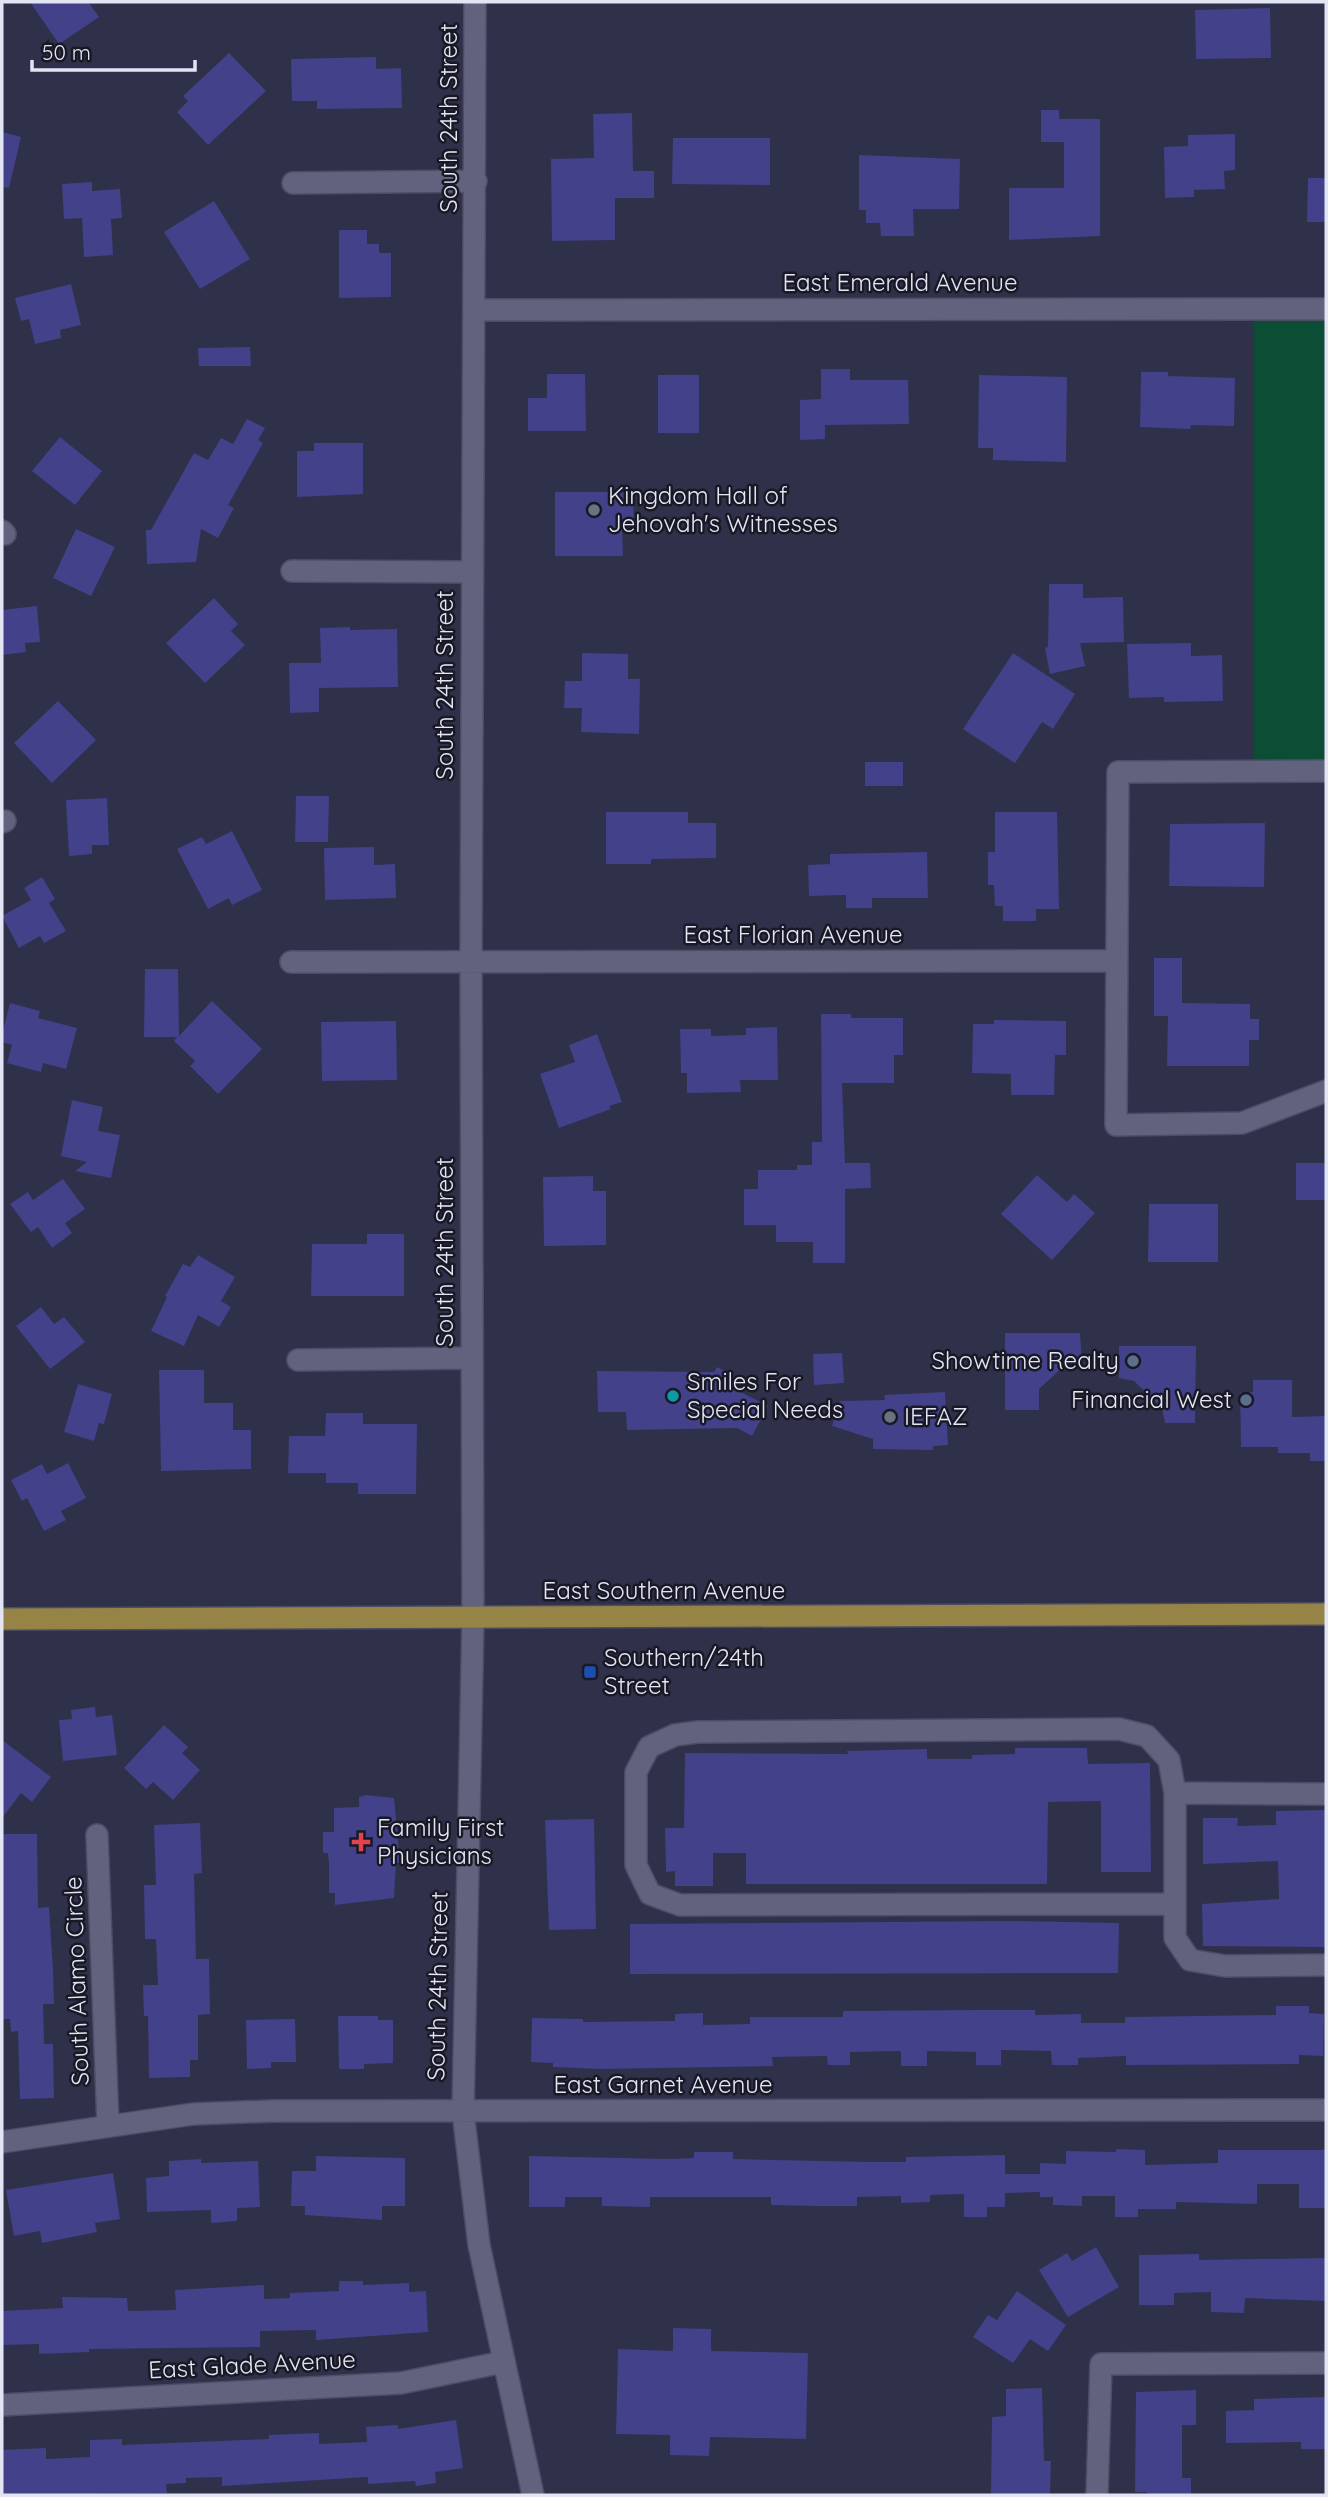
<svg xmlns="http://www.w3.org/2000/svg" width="1328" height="2497" font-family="Quicksand,sans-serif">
<rect width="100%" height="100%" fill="#2f3049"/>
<path fill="#0c4d36" d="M1254,309H1326V771H1254Z"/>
<path fill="#434189" d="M30,2H88L99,17L59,44Z
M1270,8L1271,58L1196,59L1195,10Z
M229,53L266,91L208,145L177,112L188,101L183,96Z
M376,57V69L401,68L402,108L317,109V101H292L291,59Z
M1041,110H1059V119H1100V236L1009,240V188H1064V142H1041Z
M632,113L633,171H654V198H615V240L552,241L551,159L594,158L593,114Z
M2,132L21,137L9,188L2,187Z
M1235,134V170L1224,171L1225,189L1194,190V197L1165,198L1164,147L1188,146V135Z
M673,138H770V185L672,184Z
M859,155L960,159L959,209H913L914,236H881L880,223H866V210H859Z
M1308,178H1326V222H1307Z
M92,182V191L120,189L122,218L111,219L113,255L84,257L82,218L64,219L62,184Z
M214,201L250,259L200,289L164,232Z
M339,230H367V244H379V253H391V297L339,298Z
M71,284L81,325L60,330L61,338L35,344L29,319L21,321L15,298Z
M250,347L251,366H199L198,348Z
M821,369H850V380H908L909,424L825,425V439L800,440V400L821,399Z
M1141,372H1168V376L1235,378L1234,426L1191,425L1190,429L1140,427Z
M547,374H585L586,431H528V398H547Z
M658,375H699V433H658Z
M979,375L1067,377L1066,462L993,460V448H978Z
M247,419L265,428L258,440L263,443L228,505L234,508L218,538L201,529L196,562L147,564L146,530H151L194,453L208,460L221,438L233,444Z
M60,437L102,471L75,505L32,471Z
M314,443H363V494L297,497V451H314Z
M555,492H633L634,528H622L623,556H555Z
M76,529L115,547L91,596L53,578Z
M1049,584H1083V598L1123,597L1124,642L1080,643L1085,666L1050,674L1045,648L1048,647Z
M214,598L238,624L231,631L245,645L205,683L166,643Z
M37,606L40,642L25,643L26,652L2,655V610Z
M350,627V630L397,629L398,687L319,688V712L290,713L289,663H321L320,628Z
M1191,643V656L1222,655L1223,701L1164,702V697L1129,698L1127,644Z
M582,653L628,654V679H640L639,734L581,732L582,708H564L565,681H582Z
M1013,653L1075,694L1053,729L1042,722L1015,763L963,729Z
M58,701L96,740L52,783L14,743Z
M865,762H903V786H865Z
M296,796H329L328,842H295Z
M107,798L109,845H92V854L69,856L66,800Z
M606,812H688V823H716V858L651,859V864H606Z
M995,812H1057L1059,909H1036V921H1003V906H995L994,885H988V852H995Z
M1265,823L1264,887L1169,886L1170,824Z
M232,831L262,890L232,905L229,898L208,909L177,849L202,837L206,844Z
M374,847V865L395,864L396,898L325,900L324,848Z
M927,852L928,898H872V908H846V895L809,896L808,865L830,864V854Z
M42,877L55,899L49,903L66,931L44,943L40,936L19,948L2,916L31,900L24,888Z
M1154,958H1182V1003L1250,1004V1019H1259V1040H1249V1066H1167L1168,1016H1154Z
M145,969H178L179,1036L212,1001L262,1049L218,1094L190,1066L195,1061L174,1041L177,1037H144Z
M10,1003L40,1011L38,1018L77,1028L66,1069L43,1063L41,1072L7,1063L12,1045L2,1042V1035Z
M821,1014H851V1018H903V1055H894V1083H842L845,1163H870L871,1188L845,1189V1263H813V1242H776V1225H744V1189H758V1170H797V1165H812V1142H822Z
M994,1020L1066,1021V1055H1055L1054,1095H1011V1074L972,1073L973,1024H994Z
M396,1021L397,1080L322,1081L321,1022Z
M777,1027L778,1080H740L741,1092L687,1093V1073H681L680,1029H711V1036L746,1035V1028Z
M597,1034L622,1102L609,1106L611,1109L559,1128L540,1074L575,1062L569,1045Z
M72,1100L103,1107L98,1131L120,1135L111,1178L75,1171L87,1162L61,1156Z
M1296,1163H1326V1200H1296Z
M1037,1175L1067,1202L1074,1194L1095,1213L1052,1260L1001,1214Z
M593,1176V1191H606V1245L544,1246L543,1177Z
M63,1179L85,1209L65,1223L72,1233L52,1248L38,1227L31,1232L10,1204L28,1192L33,1200Z
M1149,1204H1218V1262H1148Z
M367,1234H404V1296H311L312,1244H367Z
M198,1255L235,1277L221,1301L231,1307L219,1327L198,1315L184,1346L151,1331L167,1297L165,1296L183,1264L190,1267Z
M41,1307L54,1324L64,1317L85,1342L50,1369L16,1326Z
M1005,1333H1080L1082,1363L1063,1367L1039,1389V1410H1005Z
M1119,1346H1196L1195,1423H1165L1162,1408L1134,1381L1119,1378Z
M842,1353L844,1383L814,1385L813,1354Z
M717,1367L734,1376L729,1386L768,1406L752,1436L737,1428L627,1430L626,1412H598L597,1371L714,1372Z
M159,1370H204V1403H233V1430H251V1469L161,1471Z
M1253,1380H1292V1417L1326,1416V1461H1310V1453H1278V1447H1241L1240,1393L1253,1392Z
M78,1384L112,1394L104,1424L99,1423L94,1441L64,1432Z
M945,1392L948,1445L933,1446V1450L873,1449V1439L832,1426L840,1401L885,1400L884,1395Z
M326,1413H363V1424H417L416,1494H358V1483H326V1473H288L289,1436H325Z
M68,1463L86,1498L61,1511L66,1520L44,1531L27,1498L22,1501L11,1480L42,1464L47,1474Z
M95,1707L96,1717L112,1715L117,1755L63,1761L59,1720L72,1719L71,1710Z
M164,1725L188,1747L182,1753L200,1770L173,1800L153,1782L146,1789L124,1768Z
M2,1740L51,1777L32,1802L21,1793L2,1818Z
M1015,1748H1087L1088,1764L1150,1763L1151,1872H1101V1801L1048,1802L1047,1884H746V1853H713V1886H675V1871L666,1872L665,1828H684L685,1753L848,1754L847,1751L927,1749V1759H972V1755L1015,1754Z
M366,1795L394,1798L400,1863H396L394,1898L335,1905V1893H329V1864L328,1853H323V1832H334V1808L359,1807V1797Z
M1326,1810V1947L1203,1946L1202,1904L1279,1899L1278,1861L1203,1864V1818H1238L1237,1826L1276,1825V1811Z
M594,1819L596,1929L549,1930L545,1820Z
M200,1823L202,1873L194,1874L196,1959H209L210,2014L198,2015V2060H190V2077L149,2078L148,2016H144L143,1985H158L156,1939H145L144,1885H156L154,1825Z
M2,1834H37L38,1908L49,1907L53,1970L54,2004H43L44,2044H53L54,2098L20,2099L18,2031L11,2032L10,2019H2Z
M1010,1921L1119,1923L1118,1973L630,1974V1924Z
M1276,2006H1309V2013L1324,2014L1323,2056L1299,2055V2064L1126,2065V2056L1078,2058V2065H1052L1051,2051L1001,2050V2065H976V2052L927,2051V2066H901V2051L850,2052V2065H828L827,2056L772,2057L773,2066L601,2069L553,2067V2063L531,2062L532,2018L583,2019V2022L675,2021V2014L703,2013V2025L750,2024V2017H843V2011L977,2010H1035V2015L1081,2014V2023H1125V2017L1276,2015Z
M338,2016H378V2020H393V2063L364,2064V2069H339Z
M295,2019L296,2062H271V2068L247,2069L246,2020Z
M1116,2149L1145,2150V2165L1218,2163V2150H1326V2208H1299V2184H1257V2204L1176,2202V2209H1138V2217H1115V2196H1082V2206L1053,2205V2197H1040V2192L1005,2193V2207H987V2217H964V2194L930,2195V2202L901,2203V2196L857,2197V2206H817L771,2205V2197H650V2207L602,2206V2197H565V2207H529V2156L669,2159L694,2158V2152H733V2159L872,2162H906V2157L1005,2155V2174H1040V2163L1066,2164V2151L1116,2152Z
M316,2156L405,2158V2206H382V2220L305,2215V2206H291L292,2171H316Z
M201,2159V2163L258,2161L260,2207L237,2208V2221L211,2223V2210L147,2212L146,2178L169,2176V2161Z
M113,2173L120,2219L95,2223L97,2232L42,2243L40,2231L14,2236L6,2190Z
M1096,2247L1119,2287L1068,2317L1039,2270L1067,2253L1072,2261Z
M1199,2254V2260L1326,2258V2301L1245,2298L1244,2313L1211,2312V2292L1174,2293V2305H1139V2255Z
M339,2281H363V2285L409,2283V2292L426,2291L428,2332L316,2340V2330L260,2331V2347L89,2349V2352L39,2354V2344L2,2345V2311L63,2308L62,2297L127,2298L128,2311L176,2310L175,2290L264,2285V2299L290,2298V2293L339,2291Z
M1017,2291L1066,2325L1048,2351L1030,2339L1013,2363L973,2337L988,2315L997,2320Z
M673,2328L711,2329V2351L808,2353L806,2439L710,2437L709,2456L670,2455V2435L616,2434L618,2349L673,2351Z
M1042,2388L1044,2461H1051L1050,2494L991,2495L992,2417L1006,2416V2389Z
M1196,2390V2425H1182V2478H1191V2495H1147V2492H1135L1136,2392Z
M1326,2397V2449H1301V2442L1226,2443V2411L1254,2410V2399Z
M456,2420L463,2468L435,2472L436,2483L416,2486L415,2481L368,2484V2477L222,2486V2477L186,2478V2483L166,2484L167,2493L2,2495V2450L46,2448V2459L90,2457V2440L122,2439V2445L269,2439V2435L319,2433V2444L367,2442L366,2427L398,2425V2429Z"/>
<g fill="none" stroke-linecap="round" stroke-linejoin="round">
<defs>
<path id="minor" d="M475,2L471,961L473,1618L463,2112L479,2245L533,2495
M293,183L476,181
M475,310L1326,309
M2,531L5,534
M292,571L471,572
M1326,771L1118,772L1116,1125L1242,1123L1326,1091
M2,822L5,821
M291,962L1115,961
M298,1360L471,1358
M1175,1793L1326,1794
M97,1835L108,2125
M1174,1904L680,1905L650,1894L636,1865V1772L649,1747L675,1735L698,1732L1119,1729L1147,1736L1169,1760L1175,1793V1938L1190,1960L1225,1966L1326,1965
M2,2142L193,2114L272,2111L1326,2110
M2,2405L401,2383L503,2362
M1097,2495L1101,2364L1326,2363"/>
<path id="major" d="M2,1619L1326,1614"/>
</defs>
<use href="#minor" stroke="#4c4d62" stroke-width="24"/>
<use href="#major" stroke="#4c4d62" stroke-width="24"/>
<use href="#minor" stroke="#60627e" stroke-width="21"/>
<use href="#major" stroke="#968447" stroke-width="21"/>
</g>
<g fill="#6b7280" stroke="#181925" stroke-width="2.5">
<circle cx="594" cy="510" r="7"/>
<circle cx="890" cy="1417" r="7"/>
</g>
<g fill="#5c6f8a" stroke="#181925" stroke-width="2.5">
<circle cx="1133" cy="1361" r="7"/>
<circle cx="1246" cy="1400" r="7"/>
</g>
<circle fill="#0f9aa8" stroke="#181925" stroke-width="2.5" cx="673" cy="1396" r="7"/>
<rect fill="#1a4fb4" stroke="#181925" stroke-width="2.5" x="583" y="1665" width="14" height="14" rx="3.5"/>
<path fill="#e0444e" stroke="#181925" stroke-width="2.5" d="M357.5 1831.5h7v7h7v7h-7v7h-7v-7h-7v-7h7z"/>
<g text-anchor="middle" stroke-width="5" stroke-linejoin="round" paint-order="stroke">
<g font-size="24" fill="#e3e5f5" stroke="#181925">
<text transform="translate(449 118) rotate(-90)" y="8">South 24th Street</text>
<text x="900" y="291">East Emerald Avenue</text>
<text transform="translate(445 685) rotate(-90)" y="8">South 24th Street</text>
<text x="793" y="943">East Florian Avenue</text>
<text transform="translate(445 1252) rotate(-90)" y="8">South 24th Street</text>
<text x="664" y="1599">East Southern Avenue</text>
<text transform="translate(77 1981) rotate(-92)" y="8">South Alamo Circle</text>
<text transform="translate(438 1986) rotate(-89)" y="8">South 24th Street</text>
<text x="663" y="2093">East Garnet Avenue</text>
<text transform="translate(252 2365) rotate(-3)" y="8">East Glade Avenue</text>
</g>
<g font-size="24" fill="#e3e5f5" stroke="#181925" text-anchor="start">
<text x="608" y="504">Kingdom Hall of<tspan x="608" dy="28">Jehovah's Witnesses</tspan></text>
<text x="1119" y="1369" text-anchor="end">Showtime Realty</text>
<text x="687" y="1390">Smiles For<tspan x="687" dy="28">Special Needs</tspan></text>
<text x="1232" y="1408" text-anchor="end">Financial West</text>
<text x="904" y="1425">IEFAZ</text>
<text x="604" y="1666">Southern/24th<tspan x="604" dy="28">Street</tspan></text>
<text x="377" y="1836">Family First<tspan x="377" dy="28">Physicians</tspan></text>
</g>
</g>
<rect width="1328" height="2497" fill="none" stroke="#e3e5f5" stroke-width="7"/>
<path d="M32 60v10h163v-10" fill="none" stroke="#e3e5f5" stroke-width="3.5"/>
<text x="42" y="60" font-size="21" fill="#e3e5f5" stroke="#181925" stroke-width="5" paint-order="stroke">50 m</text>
</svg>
